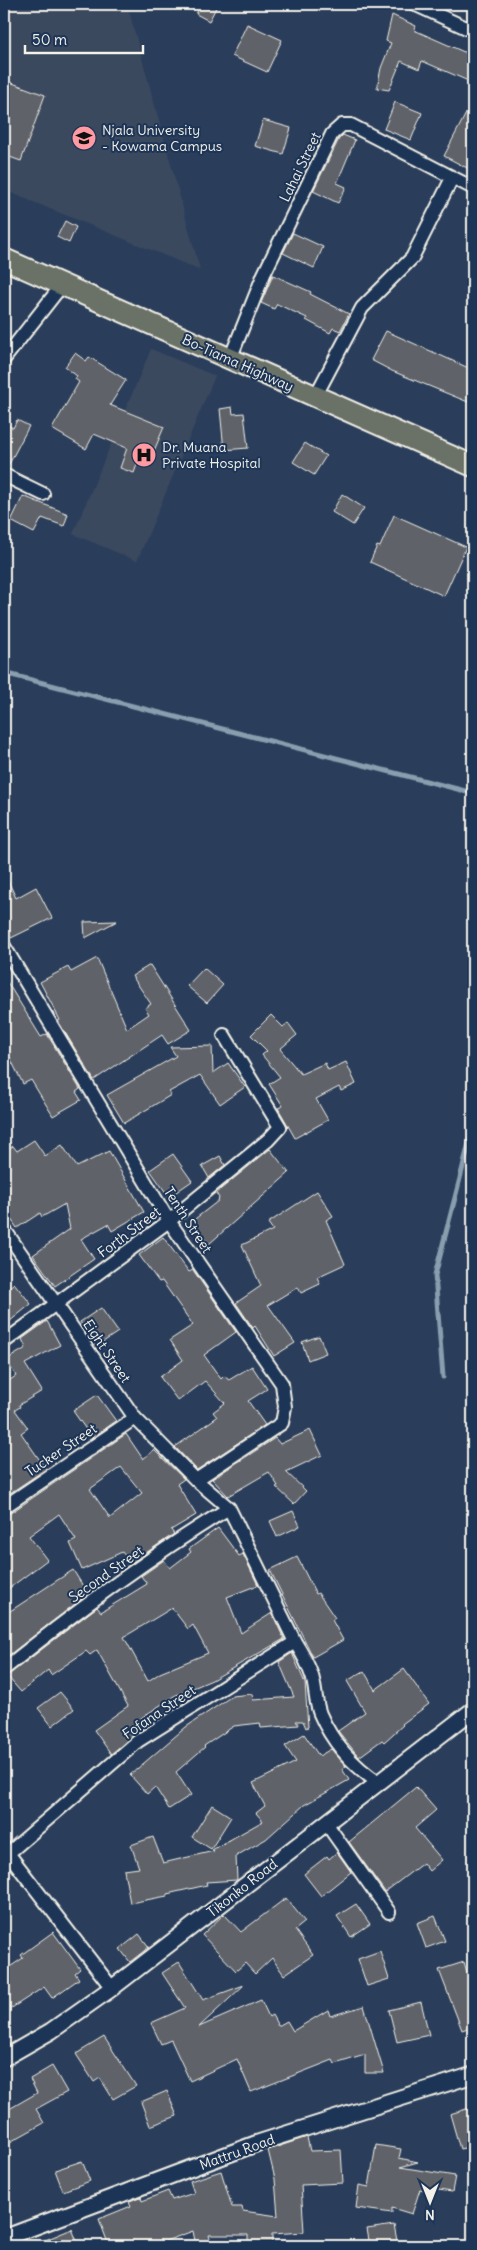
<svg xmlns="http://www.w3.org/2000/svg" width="477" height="2250" font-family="Delius,sans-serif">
<rect width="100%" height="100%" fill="#2a3e5b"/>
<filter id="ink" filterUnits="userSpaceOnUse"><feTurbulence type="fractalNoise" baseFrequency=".02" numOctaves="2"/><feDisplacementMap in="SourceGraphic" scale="10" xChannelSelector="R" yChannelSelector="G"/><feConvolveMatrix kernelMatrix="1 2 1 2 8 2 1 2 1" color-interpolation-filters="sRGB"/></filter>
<g filter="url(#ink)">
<path fill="#3a495f" d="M4,4H127L200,270L4,190Z
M151,349L215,376L137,561L73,534Z"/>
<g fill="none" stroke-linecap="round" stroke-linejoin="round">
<path stroke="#899eae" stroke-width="5" d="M4,673L473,793
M443,1377L435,1275L473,1128"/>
</g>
<path fill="#5e6269" stroke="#f4f1e8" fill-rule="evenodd" d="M201,4H218L209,21L196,14Z
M392,15L416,26L414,30L473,56V83L422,61L419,69L401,61L389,90L377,88L381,68L391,43L386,41Z
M247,24L282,40L267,72L232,56Z
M4,80L45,95L21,161L4,155Z
M473,100V119L469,138L473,140V171L444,156Z
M395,102L422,113L411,140L384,129Z
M263,120L291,128L283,154L255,146Z
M343,135L355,140L337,183L346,187L338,203L313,191L339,139Z
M65,221L76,227L69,243L57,237Z
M293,233L323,247L314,268L283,253Z
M273,275L311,292L310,294L349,314L340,331L333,328L330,333L306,320L307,318L277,304L274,309L261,303Z
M386,331L473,370V404L392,371L371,360Z
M75,353L86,361L89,357L126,380L110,405L164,427L151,458L141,453L134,473L120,468L127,448L94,434L86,449L52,429L79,382L75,379L77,376L65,367Z
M232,407L233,414L244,413L248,448L224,450L220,409Z
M17,420L29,426L7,468L4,467V423L13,428Z
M305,443L326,456L314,475L293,462Z
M342,494L364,508L353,525L332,512Z
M23,496L68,514L64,526L42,518L34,533L11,521Z
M394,515L466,547L444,596L370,562L377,546L380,547Z
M4,872L16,898L36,887L52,918L11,938L4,923Z
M117,921L85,938L84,922Z
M97,958L127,1029L149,1014L145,1008L151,1004L132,976L150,965L191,1030L168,1044L162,1035L94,1080L58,1021L60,1020L40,982L68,967L71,972Z
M204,968L223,985L207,1003L187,986Z
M4,977L41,1037L47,1034L80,1089L76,1092L81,1100L53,1116L31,1080L23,1084L4,1046Z
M271,1015L283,1027L288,1023L297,1035L280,1049L301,1074L325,1063L328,1070L346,1062L356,1084L341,1091L339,1087L316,1099L328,1120L295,1138L278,1108L283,1106L269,1084L280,1077L262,1055L267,1051L251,1035Z
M212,1046L213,1073L228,1063L245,1087L220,1104L200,1075L169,1092L171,1095L124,1123L107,1095L176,1056L170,1047Z
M34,1140L45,1156L62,1145L77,1167L109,1151L144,1212L112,1231L108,1224L81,1239L94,1259L55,1286L33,1255L70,1229L65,1204L42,1217L40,1213L17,1228L4,1209V1152L13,1146L17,1151Z
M270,1149L289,1173L209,1244L191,1222L218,1201L219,1198L216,1193Z
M173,1154L192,1181L169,1197L150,1170Z
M220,1156L225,1165L209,1178L202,1166Z
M317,1191L333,1216L326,1220L345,1264L317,1277L320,1284L301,1293L298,1287L268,1305L295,1343L274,1356L255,1326L253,1328L236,1303L261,1286L242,1245L273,1230L268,1223Z
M163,1237L189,1272L193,1270L236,1332L204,1355L221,1379L224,1376L229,1380L252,1366L267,1389L248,1401L265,1425L197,1470L175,1447L217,1417L213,1412L225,1403L205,1381L178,1401L160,1377L183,1360L170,1340L193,1325L162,1281L159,1282L139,1255Z
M14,1283L31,1304L4,1326V1292Z
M101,1308L118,1332L97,1346L80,1322Z
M47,1321L60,1345L25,1364L42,1391L19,1405L20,1407L15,1410L28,1428L21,1433L46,1469L4,1497V1384L16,1376L6,1360L26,1348L22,1339Z
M319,1336L326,1353L308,1360L302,1342Z
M97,1395L116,1421L92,1438L73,1411Z
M310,1430L322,1455L286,1472L306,1491L294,1504L276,1487L278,1486L269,1472L228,1496L212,1479L275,1438L280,1444Z
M126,1434L143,1459L154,1450L184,1479L177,1484L196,1515L171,1530L174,1534L131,1563L122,1552L82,1570L70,1543L76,1540L59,1514L29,1536L47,1560L4,1592V1515L9,1514ZM121,1467L142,1493L110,1518L90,1489Z
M293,1511L300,1526L277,1537L270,1521Z
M218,1528L239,1556L243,1554L258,1585L227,1597L241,1633L272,1613L284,1639L212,1680L174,1696L141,1718L146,1726L111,1754L94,1730L128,1706L97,1650L90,1655L86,1651L51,1675L48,1670L21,1692L7,1676L97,1607L101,1612L147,1584L141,1576L147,1572L164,1560L170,1568L191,1552L189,1549ZM172,1608L188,1629L193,1625L208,1653L160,1673L148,1681L124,1637Z
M297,1557L316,1594L318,1593L335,1618L332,1620L343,1640L313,1657L270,1570Z
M73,1570L88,1594L4,1659V1615Z
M292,1653L305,1683L308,1727L306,1728L303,1721H296L299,1725L261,1728L260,1723L234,1726L204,1746L205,1747L176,1772L191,1795L169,1809L155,1787L147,1794L130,1775L186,1727L232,1696L252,1694L253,1700L294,1697L279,1662Z
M404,1669L429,1704L402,1724L403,1725L384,1742L382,1740L359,1757L338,1731L365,1712L347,1681L364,1671L375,1690Z
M60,1692L74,1709L52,1726L38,1708Z
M304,1734L319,1756L331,1749L346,1766L342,1769L349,1780L304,1805L266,1839L236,1856L237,1880L206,1882L207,1885L167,1894V1896L130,1903L124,1870L139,1868L131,1845L153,1837L163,1863L214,1851L212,1850L263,1821L256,1813L265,1806L253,1783L296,1762L285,1746Z
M416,1787L436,1810L415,1828L442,1860L429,1871L423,1863L385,1892L349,1842Z
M212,1805L231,1817L211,1849L192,1837Z
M337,1852L351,1872L321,1896L304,1874L327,1856L329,1859Z
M286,1898L305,1922L295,1930L313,1955L284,1975L272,1958L255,1974L245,1963L236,1971L202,1935L224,1914L241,1932Z
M356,1904L370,1924L351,1937L337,1916Z
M435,1916L445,1941L426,1948L417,1923Z
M53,1932L80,1969L75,1973L79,1979L52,1998L44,1987L4,2013V1971L23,1958L21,1955Z
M139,1934L149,1947L130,1962L120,1949Z
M380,1951L389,1979L367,1986L358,1959Z
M179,1962L203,2000L244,1985L199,2027L261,2000L269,2017L272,2015L278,2026L287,2021L293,2031L328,2010L330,2016L364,2006L384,2073H365V2055L335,2064L333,2060L251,2092L237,2059L190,2081L171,2040L161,2044L151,2023L185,2008L162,1973Z
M464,1962L473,1992V2026L462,2030L439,1970Z
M421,2002L429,2035L397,2042L389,2010Z
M104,2037L136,2086L113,2099L100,2078L94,2082L76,2054Z
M52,2066L67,2092L36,2109L44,2123L10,2142L4,2130V2112L37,2093L30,2079Z
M167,2091L177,2116L150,2126L141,2102Z
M473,2107V2146L460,2149L450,2114Z
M307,2137L310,2151L341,2150L343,2183L301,2185L304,2232L272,2234V2246H248V2235H209L212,2246H196L193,2231L160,2243L161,2246H109L99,2219L131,2206L129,2201L141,2197L142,2201L168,2191L172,2200L194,2193L190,2181L221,2171L232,2207H242L243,2211L278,2216L275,2179L268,2150Z
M376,2145L401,2149L399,2158L418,2162L400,2167L455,2176L452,2192L425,2188L424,2190L420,2189L412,2214L392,2208V2213L356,2208L359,2185L369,2187Z
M82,2161L90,2181L63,2191L55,2170Z
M394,2225L398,2246H370L367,2229Z
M72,2229L79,2246H31Z"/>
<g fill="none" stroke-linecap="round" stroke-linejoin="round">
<defs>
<path id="minor" d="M414,4L473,31
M4,359L62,285
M230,359L264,274L332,134L342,125H351L473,188
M315,397L362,308L412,258L452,178
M4,475L43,494
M4,946L169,1221L282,1384L285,1407L282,1423L196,1480
M4,1229L135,1418L196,1480L229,1508L295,1642C302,1653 308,1664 312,1676C316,1689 315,1702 320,1714C333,1744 352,1765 379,1783
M4,1342L169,1221L268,1140L280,1127L224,1035
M4,1507L135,1418
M4,1669C75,1612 151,1556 229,1508
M326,1823L389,1912
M4,1848L112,1988
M4,1857L138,1741L295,1642"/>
<path id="tertiary" d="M4,2058L51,2031L112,1988L473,1710
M4,2238L258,2143L473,2075"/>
<path id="trunk" d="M4,259L473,466"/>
</defs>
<use href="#minor" stroke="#f4f1e8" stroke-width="16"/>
<use href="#tertiary" stroke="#f4f1e8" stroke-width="19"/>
<use href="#trunk" stroke="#f4f1e8" stroke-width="24"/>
<use href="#minor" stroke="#1d3557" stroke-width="12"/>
<use href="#tertiary" stroke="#1d3557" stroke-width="15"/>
<use href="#trunk" stroke="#6a7166" stroke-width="20"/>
</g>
</g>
<defs>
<symbol id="university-disc" viewBox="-11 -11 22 22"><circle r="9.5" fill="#ff9aa2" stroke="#1d3557"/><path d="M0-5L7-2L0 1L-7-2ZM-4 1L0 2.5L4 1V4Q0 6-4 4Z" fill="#111"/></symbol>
<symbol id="hospital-disc" viewBox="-11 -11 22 22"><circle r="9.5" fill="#ff9aa2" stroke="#1d3557"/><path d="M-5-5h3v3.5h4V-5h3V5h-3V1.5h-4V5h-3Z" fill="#111"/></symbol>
</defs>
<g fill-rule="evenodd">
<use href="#university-disc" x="70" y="124" width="28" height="28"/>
<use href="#hospital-disc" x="130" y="441" width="28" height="28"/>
</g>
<g text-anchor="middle" stroke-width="4" stroke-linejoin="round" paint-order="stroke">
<g font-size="14" fill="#f4f1e8" stroke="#1d3557" text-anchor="start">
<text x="102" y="135">Njala University<tspan x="102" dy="16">- Kowama Campus</tspan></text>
<text x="162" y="452">Dr. Muana<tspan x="162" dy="16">Private Hospital</tspan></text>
</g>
<g font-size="14" fill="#f4f1e8" stroke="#1d3557">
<text transform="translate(300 167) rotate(-64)" y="5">Lahai Street</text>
<text transform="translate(238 363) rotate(24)" y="5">Bo-Tiama Highway</text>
<text transform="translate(188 1220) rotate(57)" y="5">Tenth Street</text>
<text transform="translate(129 1232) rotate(-37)" y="5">Forth Street</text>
<text transform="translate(107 1351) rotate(56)" y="5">Eight Street</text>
<text transform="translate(61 1450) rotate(-34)" y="5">Tucker Street</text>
<text transform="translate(106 1574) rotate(-35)" y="5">Second Street</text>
<text transform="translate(159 1712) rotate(-34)" y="5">Fofana Street</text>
<text transform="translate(242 1888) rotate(-38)" y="5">Tikonko Road</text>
<text transform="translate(237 2152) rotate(-20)" y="5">Mattru Road</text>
</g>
</g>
<rect width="477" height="2250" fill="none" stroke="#1d3557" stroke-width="20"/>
<rect x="10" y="10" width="457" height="2230" fill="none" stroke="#f4f1e8" stroke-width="2" filter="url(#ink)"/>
<g transform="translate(430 2202) rotate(180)" stroke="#1d3557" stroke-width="4" paint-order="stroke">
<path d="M0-4L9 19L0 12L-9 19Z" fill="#f4f1e8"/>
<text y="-8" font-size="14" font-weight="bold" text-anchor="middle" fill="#f4f1e8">N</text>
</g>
<path d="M25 45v8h118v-8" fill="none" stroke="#f4f1e8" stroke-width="2.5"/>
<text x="32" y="45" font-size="15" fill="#f4f1e8" stroke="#1d3557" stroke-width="4" paint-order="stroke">50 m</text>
</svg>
